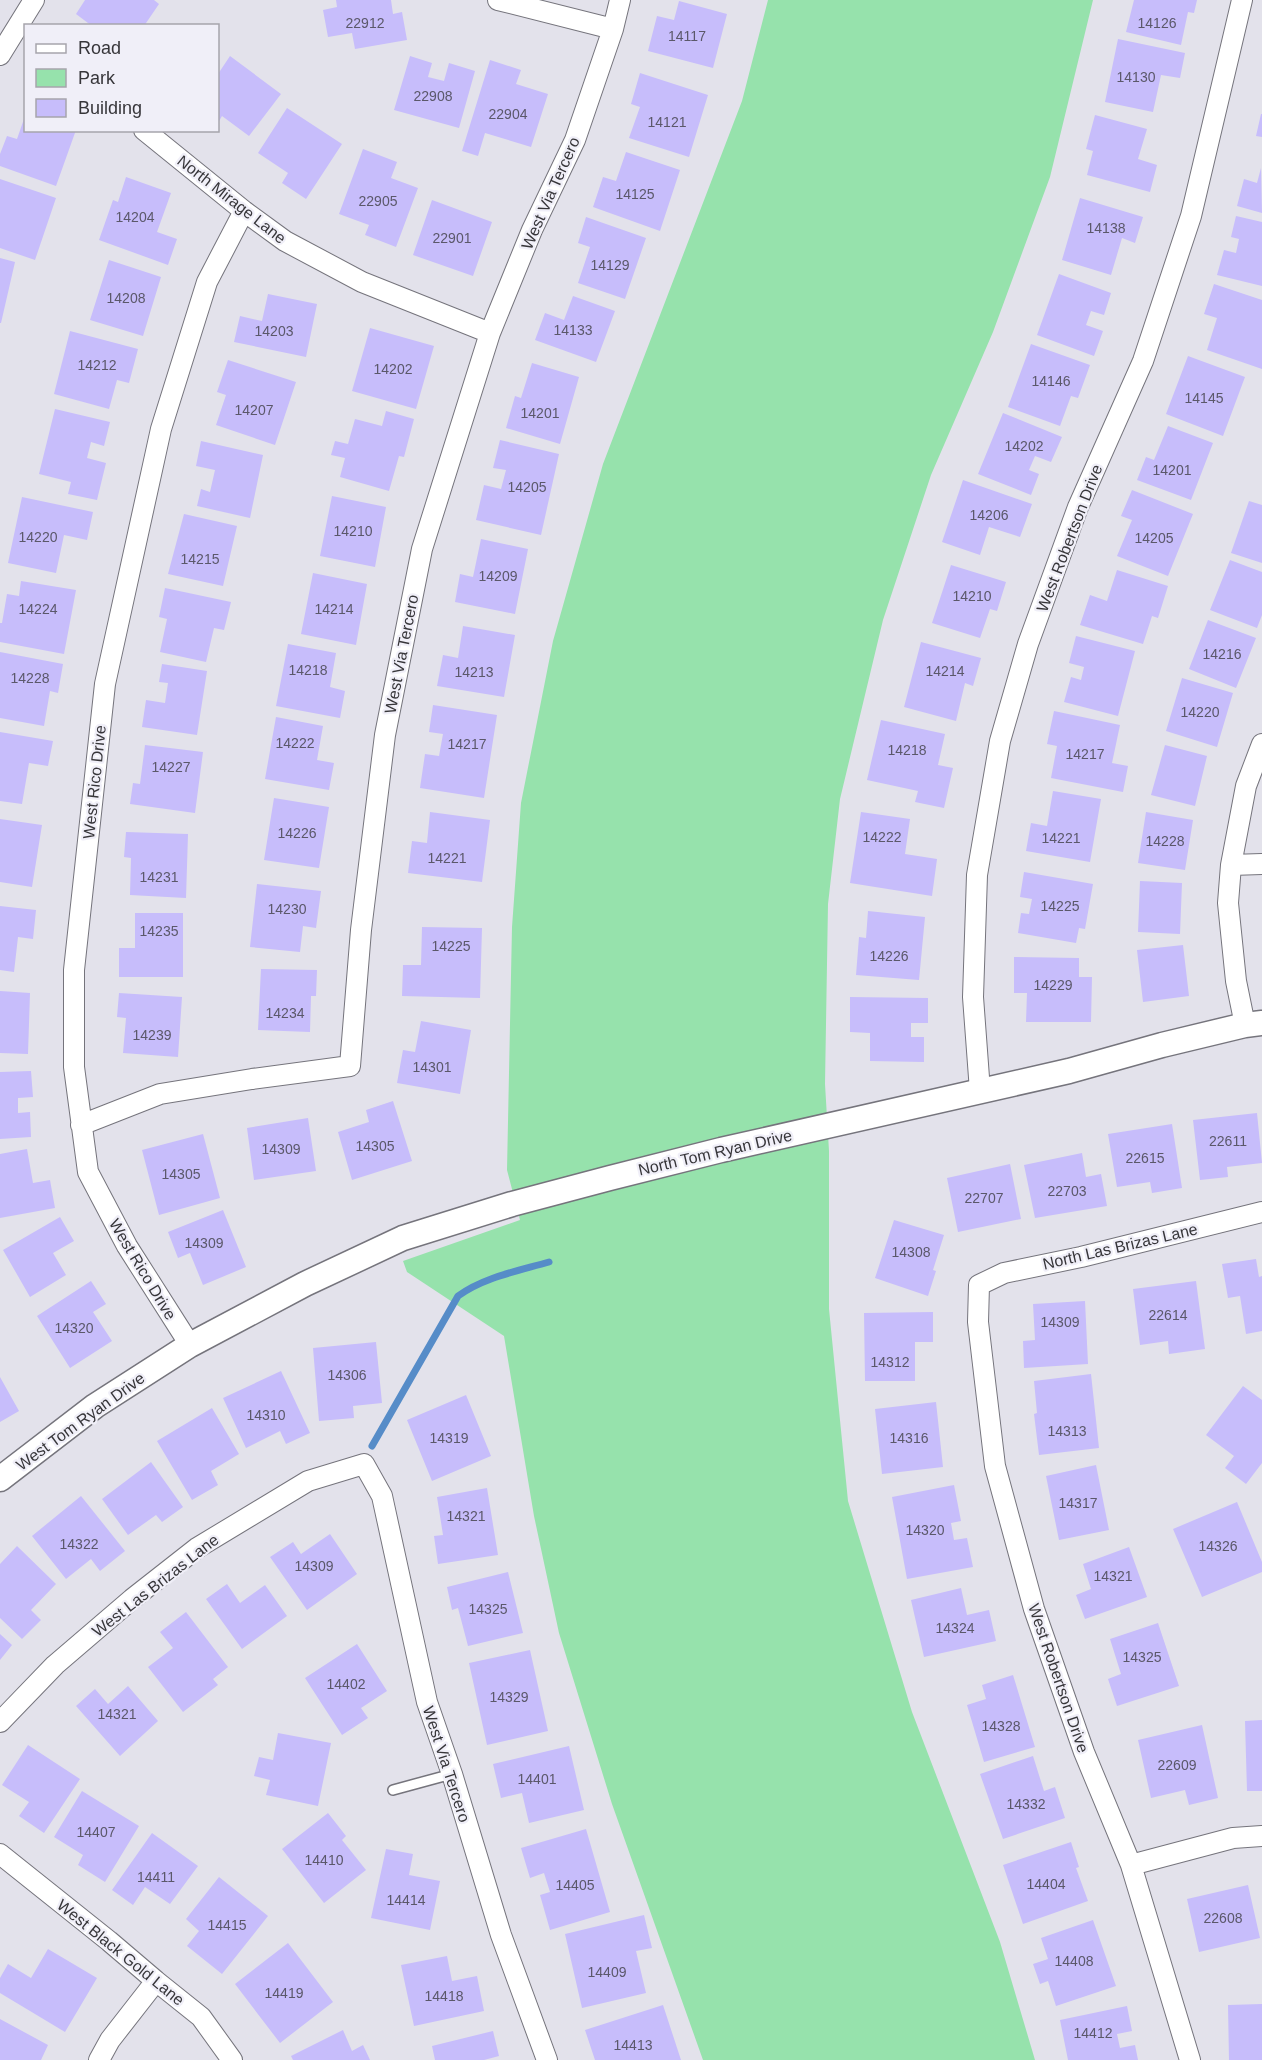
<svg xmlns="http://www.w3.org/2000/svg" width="1262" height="2060" font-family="Arial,sans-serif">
<rect width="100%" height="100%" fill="#e3e2eb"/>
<path fill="#96e2ac" d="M768,0H1093L1050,177L993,332L931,475L883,620L840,799L828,904L825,1084L829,1151V1309L848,1501L912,1712L1000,1942L1035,2060H703L612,1804L559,1633L534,1516L504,1336L407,1272L403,1261L520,1220L507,1170L512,927L521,803L553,641L603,464L742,101Z"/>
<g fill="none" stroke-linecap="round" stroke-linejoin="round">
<path stroke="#568cc8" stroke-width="7" d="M372,1446L458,1296C484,1277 518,1271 549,1262"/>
</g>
<path fill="#c7bdfb" d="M85,0H154L159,4L144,26H92L76,14Z
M336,0H391L393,14L402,12L407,40L355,49L352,33L328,37L323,10L337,7Z
M1134,0H1197L1194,13L1188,12L1181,45L1126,32Z
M679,1L727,14L713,68L648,51L657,16L674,20Z
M1118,39L1185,53L1180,78L1161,75L1153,112L1105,102Z
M230,56L281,94L249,136L222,116L218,123V74Z
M410,56L432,63L428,77L444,81L449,63L475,71L459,128L394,110Z
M490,60L521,70L516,84L548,94L531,147L485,133L478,156L462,151Z
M640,73L708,95L689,157L629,138L640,107L631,104Z
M287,108L342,144L306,199L282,183L288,173L258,153Z
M1261,114H1262V137L1256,136Z
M1095,115L1147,129L1138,159L1157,165L1150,192L1087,175L1093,151L1086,149Z
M25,116L26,130H76L56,186L0,166V154L7,136L17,139Z
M363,149L397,162L391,178L418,188L396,247L365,235L369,225L339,214Z
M626,152L680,170L660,231L593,207L603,177L616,181Z
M1261,168L1262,213L1237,206L1244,179L1257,183Z
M126,177L171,193L157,232L177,239L168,265L99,240L113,200L118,202Z
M0,179L56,198L35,260L0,248Z
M1080,198L1143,217L1135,243L1122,238L1111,275L1062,260Z
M432,200L492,222L473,276L413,255Z
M1236,216L1262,222V286L1217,275L1224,250L1236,253L1239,239L1231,237Z
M586,217L646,238L625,299L578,283L590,247L578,243Z
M0,258L15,262L1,323H0Z
M109,260L161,277L143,336L90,320Z
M1059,274L1111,293L1104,315L1091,311L1086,325L1103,331L1094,356L1037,335Z
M1214,284L1262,300V369L1207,350L1217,318L1204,314Z
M268,294L317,304L306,357L234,342L240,316L262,321Z
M573,296L615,311L596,362L535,340L545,313L564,320Z
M370,328L434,346L416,409L352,391Z
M70,331L138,349L129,383L117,380L109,409L54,394Z
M1031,344L1090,365L1078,398L1071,396L1060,426L1008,407Z
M1188,356L1245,377L1223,436L1166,414Z
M228,360L296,382L275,445L216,425L226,395L217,392Z
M532,363L579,377L560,444L506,428L515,396L521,398Z
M55,409L110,422L104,446L91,442L87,458L106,463L97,500L68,494L71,482L39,474Z
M386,411L414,419L404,457L399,456L389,491L340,477L345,458L331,455L335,441L348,444L355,419L382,426Z
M1003,413L1062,437L1051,462L1035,456L1029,470L1039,474L1031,495L978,474Z
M1168,426L1213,443L1191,500L1137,480L1146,457L1154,460Z
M500,440L559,454L541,535L476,520L484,485L501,489L506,470L493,468Z
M201,441L263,455L250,518L197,506L201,489L210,492L215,470L196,466Z
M963,480L1032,504L1020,537L989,527L980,555L942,542Z
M1132,490L1193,514L1168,576L1117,556L1132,520L1121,516Z
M332,496L386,507L375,567L320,556Z
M22,497L93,512L87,540L64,535L56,573L8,563Z
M1249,501L1262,505V563L1231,553Z
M184,514L237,526L223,586L168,574Z
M481,539L528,549L515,614L455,602L460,574L473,577Z
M1230,560L1262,572V615L1257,628L1210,610Z
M951,565L1006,582L997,611L990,609L980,638L932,623Z
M1117,570L1168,586L1158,618L1152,616L1143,644L1080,625L1090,595L1107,601Z
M313,573L367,584L356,645L301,634Z
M21,581L76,590L64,654L0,642V623H2L7,594L19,596Z
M165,588L231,602L224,630L214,628L206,662L160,652L167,619L159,617Z
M1208,620L1256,638L1236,688L1189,669Z
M463,626L515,635L504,697L437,686L443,655L458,658Z
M1076,636L1135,651L1118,716L1064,702L1071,677L1081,680L1084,667L1069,663Z
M921,642L981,658L973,686L965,683L956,721L904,707Z
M288,644L336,653L330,687L345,691L340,718L276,706Z
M0,652L63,664L58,693L50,691L44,726L0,718Z
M162,664L207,671L197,735L142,727L146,700L165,703L168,683L159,682Z
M1182,678L1233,693L1217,747L1166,731Z
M433,705L497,715L484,798L420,788L425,754L439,756L443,734L429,732Z
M1054,711L1120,725L1112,763L1128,766L1123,792L1051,778L1057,746L1047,744Z
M276,717L323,726L317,760L334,763L329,790L265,779Z
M881,720L945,734L938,765L953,768L944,808L915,802L918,791L867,780Z
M0,732L53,741L48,766L29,763L22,804L0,801Z
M145,745L203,752L195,813L130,804L133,783L140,784Z
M1165,745L1207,756L1195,806L1151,795Z
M1053,791L1101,799L1090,862L1026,851L1031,823L1047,826Z
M274,798L329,807L319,868L264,860Z
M430,812L490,820L482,882L408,873L412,841L427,843Z
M861,812L910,819L905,854L937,859L932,896L850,883Z
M1146,812L1193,820L1185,870L1138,863Z
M0,819L42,825L32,887L0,882Z
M126,832L188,834L186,898L130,895L131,858L124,857Z
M1024,872L1093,884L1085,929L1079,928L1076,943L1018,933L1021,913L1029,914L1032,899L1020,897Z
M1140,881L1182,883L1180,934L1138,932Z
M257,884L321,891L316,928L303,926L300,952L250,947Z
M0,906L36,910L33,939L18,937L14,972L0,970Z
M868,911L925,917L919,980L856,975L859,937L866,938Z
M135,913H183V977H119V948H135Z
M422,927L482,928L480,998L402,996L403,965H421Z
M1183,945L1189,996L1143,1002L1137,950Z
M1014,957L1079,958V977H1092L1091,1022H1026L1027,993H1014Z
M261,969L317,970L316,996H311L310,1032L258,1030Z
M0,991L30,993L28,1054L0,1053Z
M119,993L182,997L178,1057L123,1053L126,1018L117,1017Z
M850,997L928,998V1023H911V1037H924V1062L870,1061V1033L850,1032Z
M421,1021L471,1030L460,1094L397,1083L403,1050L415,1052Z
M31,1071L33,1097L18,1098V1113L30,1112L31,1137L0,1139V1072Z
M393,1101L412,1161L352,1180L338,1132L369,1122L366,1110Z
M1257,1113L1262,1163L1227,1167L1228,1177L1200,1180L1193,1120Z
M308,1118L316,1171L254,1180L247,1128Z
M1172,1124L1182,1188L1152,1193L1150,1182L1117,1187L1108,1134Z
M203,1134L220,1198L159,1215L142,1150Z
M27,1149L33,1183L50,1180L55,1208L0,1218V1154Z
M1082,1153L1086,1177L1101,1174L1107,1206L1035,1218L1024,1165Z
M1010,1164L1021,1219L958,1232L947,1178Z
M223,1210L246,1267L203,1285L190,1253L178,1258L168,1232Z
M60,1217L74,1241L53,1253L66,1275L30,1297L3,1250Z
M894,1220L944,1235L933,1270L936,1271L928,1296L875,1278Z
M1256,1259L1259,1277L1262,1276V1331L1246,1334L1240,1296L1228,1298L1222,1264Z
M91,1281L106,1304L93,1312L112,1341L70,1368L37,1316Z
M1196,1281L1205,1349L1169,1354L1168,1341L1140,1345L1133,1289Z
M1085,1301L1088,1364L1024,1368L1023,1341L1035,1340L1033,1304Z
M933,1312V1342H915V1381H865L864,1313Z
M376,1342L382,1403L353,1406L354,1418L319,1421L313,1348Z
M281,1371L310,1433L286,1444L280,1431L246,1448L223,1398Z
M1091,1374L1099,1448L1039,1455L1034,1414L1037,1413L1034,1381Z
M0,1377L19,1411L0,1422Z
M1243,1386L1262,1400V1463L1246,1484L1225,1468L1234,1456L1206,1435Z
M466,1395L491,1456L432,1481L407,1420Z
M936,1402L943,1467L882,1474L875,1409Z
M212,1408L239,1454L211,1471L218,1485L192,1500L157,1441Z
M151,1462L183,1507L162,1522L156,1515L128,1535L102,1499Z
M1096,1465L1109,1530L1059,1540L1046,1476Z
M954,1485L961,1521L951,1523L954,1540L967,1538L973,1567L907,1579L892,1497Z
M487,1488L498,1555L438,1564L434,1536L443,1535L437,1497Z
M81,1496L125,1551L100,1571L91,1559L66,1579L32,1536Z
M1237,1502L1262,1562V1572L1202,1597L1173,1529Z
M330,1534L357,1574L307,1610L270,1557L293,1542L301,1554Z
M17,1546L56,1584L31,1610L41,1620L22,1639L0,1618V1564Z
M1129,1547L1147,1597L1085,1619L1076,1595L1091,1589L1083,1564Z
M508,1572L523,1633L468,1646L458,1608L452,1610L447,1587Z
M227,1584L240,1603L265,1585L287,1616L242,1649L206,1599Z
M961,1588L967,1615L989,1610L996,1641L924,1657L911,1600Z
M186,1612L228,1667L213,1679L218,1685L183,1712L148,1667L173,1648L160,1632Z
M1158,1623L1179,1686L1117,1706L1108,1679L1121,1674L1110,1639Z
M0,1634L12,1645L0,1660Z
M357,1644L387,1691L361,1708L368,1718L342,1735L305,1678Z
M530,1650L548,1731L487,1745L469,1663Z
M1013,1675L1035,1747L984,1762L967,1705L986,1699L982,1685Z
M128,1686L158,1721L120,1756L76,1706L95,1689L108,1704Z
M1262,1720V1791H1247L1245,1721Z
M1202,1725L1218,1798L1189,1805L1185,1790L1151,1798L1138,1740Z
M278,1733L331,1743L318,1806L266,1795L270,1780L254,1776L259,1757L273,1760Z
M28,1745L80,1779L44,1833L19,1816L29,1802L2,1785Z
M569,1746L584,1810L529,1823L522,1793L501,1798L493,1764Z
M1033,1756L1044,1791L1055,1787L1065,1818L1003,1839L980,1774Z
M82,1791L139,1826L105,1882L78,1865L83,1855L54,1837Z
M328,1813L346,1836L342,1840L366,1870L324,1903L282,1849Z
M586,1829L610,1912L550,1930L540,1895L550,1892L544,1873L530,1878L521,1848Z
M152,1833L198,1866L170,1904L145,1887L133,1905L112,1890Z
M1071,1842L1079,1867L1076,1868L1088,1901L1023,1924L1003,1865Z
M386,1849L413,1854L409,1875L440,1881L430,1930L371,1918Z
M219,1877L268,1916L222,1974L187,1946L199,1931L186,1919Z
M1248,1885L1260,1938L1199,1952L1187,1899Z
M644,1915L652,1948L636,1951L646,1993L582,2008L565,1934Z
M1093,1920L1116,1986L1056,2006L1048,1981L1040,1984L1033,1964L1048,1959L1041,1938Z
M288,1943L333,2002L280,2043L235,1984Z
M48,1949L97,1978L65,2032L0,1993V1978L8,1964L31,1978Z
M447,1956L452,1981L477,1976L484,2011L414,2026L401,1965Z
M1262,2004V2060H1229L1228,2005Z
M663,2005L681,2060H595L585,2030Z
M1127,2006L1132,2031L1117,2034L1120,2048L1135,2045L1138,2060H1068L1060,2020Z
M0,2019L48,2045L41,2060H0Z
M343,2030L352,2051L363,2045L370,2060H293L291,2056Z
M493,2031L499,2056L484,2060H435L432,2046Z"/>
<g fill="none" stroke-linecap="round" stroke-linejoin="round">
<defs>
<path id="service" d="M393,1790L452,1774"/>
<path id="minor" d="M498,0L613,29
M0,55L34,0
M144,130L244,211L285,241L362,282L490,333
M1231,865L1262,864
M1245,1025L1236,981L1228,903L1231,865L1246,786L1262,744
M980,1091L973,997L977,875L1000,741L1028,644L1078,507L1143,361L1191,216L1242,0
M81,1125L160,1094L252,1079L350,1066L361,930L385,735L422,549L490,333L532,230L575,140L613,29L620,0
M190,1345L127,1246L88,1172L74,1067V970L105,684L161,429L207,282L244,211
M0,1722L55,1665L132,1599L197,1548L308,1481L364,1464L382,1496L427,1702L452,1774L501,1935L547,2060
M0,1854L109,1941L156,1981L201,2017L232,2060
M1131,1865L1233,1838L1262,1836
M99,2060L110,2040L156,1981
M1190,2060L1131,1865L1084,1752L1034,1609L995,1466L978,1322L979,1285L1004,1273L1081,1257L1262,1212"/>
<path id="tertiary" d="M0,1479L95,1406L190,1345L305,1284L403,1238L512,1204L610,1178L721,1150L1069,1071L1162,1045L1245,1025L1262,1023"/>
</defs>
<use href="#service" stroke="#75747c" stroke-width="12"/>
<use href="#minor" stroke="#75747c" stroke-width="22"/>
<use href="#tertiary" stroke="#75747c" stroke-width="27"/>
<use href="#service" stroke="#fff" stroke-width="9"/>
<use href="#minor" stroke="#fff" stroke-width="20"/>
<use href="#tertiary" stroke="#fff" stroke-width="24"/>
</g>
<g text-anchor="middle" stroke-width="4.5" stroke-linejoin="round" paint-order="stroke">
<g font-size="14" fill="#5b586a">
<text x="365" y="28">22912</text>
<text x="1157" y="28">14126</text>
<text x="687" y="41">14117</text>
<text x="1136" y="82">14130</text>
<text x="433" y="101">22908</text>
<text x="508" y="119">22904</text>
<text x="667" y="127">14121</text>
<text x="635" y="199">14125</text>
<text x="378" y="206">22905</text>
<text x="135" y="222">14204</text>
<text x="1106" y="233">14138</text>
<text x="452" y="243">22901</text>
<text x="610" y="270">14129</text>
<text x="126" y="303">14208</text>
<text x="573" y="335">14133</text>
<text x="274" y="336">14203</text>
<text x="97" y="370">14212</text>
<text x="393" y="374">14202</text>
<text x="1051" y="386">14146</text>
<text x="1204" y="403">14145</text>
<text x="254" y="415">14207</text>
<text x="540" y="418">14201</text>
<text x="1024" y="451">14202</text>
<text x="1172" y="475">14201</text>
<text x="527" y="492">14205</text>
<text x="989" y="520">14206</text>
<text x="353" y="536">14210</text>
<text x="38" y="542">14220</text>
<text x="1154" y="543">14205</text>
<text x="200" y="564">14215</text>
<text x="498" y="581">14209</text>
<text x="972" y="601">14210</text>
<text x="38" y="614">14224</text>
<text x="334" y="614">14214</text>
<text x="1222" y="659">14216</text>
<text x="308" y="675">14218</text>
<text x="945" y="676">14214</text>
<text x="474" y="677">14213</text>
<text x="30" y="683">14228</text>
<text x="1200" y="717">14220</text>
<text x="295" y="748">14222</text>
<text x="467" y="749">14217</text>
<text x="907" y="755">14218</text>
<text x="1085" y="759">14217</text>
<text x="171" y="772">14227</text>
<text x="297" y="838">14226</text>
<text x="882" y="842">14222</text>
<text x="1061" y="843">14221</text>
<text x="1165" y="846">14228</text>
<text x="447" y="863">14221</text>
<text x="159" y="882">14231</text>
<text x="1060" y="911">14225</text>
<text x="287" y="914">14230</text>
<text x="159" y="936">14235</text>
<text x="451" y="951">14225</text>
<text x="889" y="961">14226</text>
<text x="1053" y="990">14229</text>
<text x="285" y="1018">14234</text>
<text x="152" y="1040">14239</text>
<text x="432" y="1072">14301</text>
<text x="1228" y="1146">22611</text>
<text x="375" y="1151">14305</text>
<text x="281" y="1154">14309</text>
<text x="1145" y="1163">22615</text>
<text x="181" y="1179">14305</text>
<text x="1067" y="1196">22703</text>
<text x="984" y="1203">22707</text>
<text x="204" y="1248">14309</text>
<text x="911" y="1257">14308</text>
<text x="1168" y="1320">22614</text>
<text x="1060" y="1327">14309</text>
<text x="74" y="1333">14320</text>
<text x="890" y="1367">14312</text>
<text x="347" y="1380">14306</text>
<text x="266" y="1420">14310</text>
<text x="1067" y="1436">14313</text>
<text x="449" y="1443">14319</text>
<text x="909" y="1443">14316</text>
<text x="1078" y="1508">14317</text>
<text x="466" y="1521">14321</text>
<text x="925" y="1535">14320</text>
<text x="79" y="1549">14322</text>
<text x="1218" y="1551">14326</text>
<text x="314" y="1571">14309</text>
<text x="1113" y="1581">14321</text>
<text x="488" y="1614">14325</text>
<text x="955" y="1633">14324</text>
<text x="1142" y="1662">14325</text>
<text x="346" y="1689">14402</text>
<text x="509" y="1702">14329</text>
<text x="117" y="1719">14321</text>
<text x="1001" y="1731">14328</text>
<text x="1177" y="1770">22609</text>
<text x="537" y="1784">14401</text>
<text x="1026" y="1809">14332</text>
<text x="96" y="1837">14407</text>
<text x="324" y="1865">14410</text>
<text x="156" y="1882">14411</text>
<text x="1046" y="1889">14404</text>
<text x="575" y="1890">14405</text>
<text x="406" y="1905">14414</text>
<text x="1223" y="1923">22608</text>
<text x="227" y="1930">14415</text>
<text x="1074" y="1966">14408</text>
<text x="607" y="1977">14409</text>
<text x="284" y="1998">14419</text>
<text x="444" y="2001">14418</text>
<text x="1093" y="2038">14412</text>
<text x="633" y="2050">14413</text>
</g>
<g font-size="16" fill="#37363a" stroke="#f0eff8">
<text transform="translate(550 193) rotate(-66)" y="6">West Via Tercero</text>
<text transform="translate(232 199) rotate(38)" y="6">North Mirage Lane</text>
<text transform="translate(1069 538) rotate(-69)" y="6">West Robertson Drive</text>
<text transform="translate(401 654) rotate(-79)" y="6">West Via Tercero</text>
<text transform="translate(94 782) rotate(-84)" y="6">West Rico Drive</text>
<text transform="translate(715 1152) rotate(-13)" y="6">North Tom Ryan Drive</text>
<text transform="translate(1120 1246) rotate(-13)" y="6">North Las Brizas Lane</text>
<text transform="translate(143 1269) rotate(59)" y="6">West Rico Drive</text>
<text transform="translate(80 1421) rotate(-36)" y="6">West Tom Ryan Drive</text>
<text transform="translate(155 1585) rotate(-38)" y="6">West Las Brizas Lane</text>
<text transform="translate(1059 1678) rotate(71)" y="6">West Robertson Drive</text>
<text transform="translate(447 1764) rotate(72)" y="6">West Via Tercero</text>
<text transform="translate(121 1952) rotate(39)" y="6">West Black Gold Lane</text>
</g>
</g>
<rect x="24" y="24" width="195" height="108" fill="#f0eff8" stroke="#a6a5ac" stroke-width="1.5"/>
<rect x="36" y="44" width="30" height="9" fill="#ffffff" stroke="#a6a5ac" stroke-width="1.5"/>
<text x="78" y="54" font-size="18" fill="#37363a">Road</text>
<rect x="36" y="69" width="30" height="18" fill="#96e2ac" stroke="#a6a5ac" stroke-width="1.5"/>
<text x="78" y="84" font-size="18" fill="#37363a">Park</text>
<rect x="36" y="99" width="30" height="18" fill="#c7bdfb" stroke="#a6a5ac" stroke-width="1.5"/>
<text x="78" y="114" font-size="18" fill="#37363a">Building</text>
</svg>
